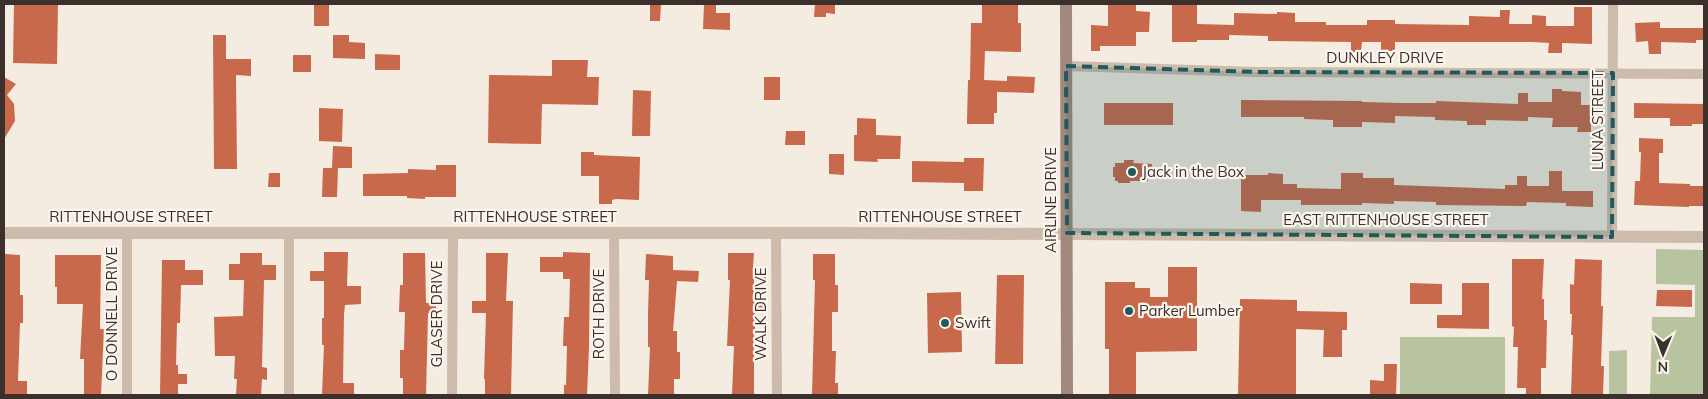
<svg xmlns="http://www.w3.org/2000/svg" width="1708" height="399" font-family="Mulish,sans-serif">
<rect width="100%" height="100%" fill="#f4ebe1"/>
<path fill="#b8c4a0" d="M1656,249L1704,250V395H1650L1652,317H1695V285L1656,284Z
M1400,337H1505V395H1400Z
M1627,350V395H1609V351Z"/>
<path fill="#c8694b" d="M14,4H58L57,64L13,63Z
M314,4H329V26H314Z
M650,4H661L660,21H650Z
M704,4H716V13H730V30L703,29Z
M815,4H835V14L826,13V17H814Z
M982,4H1018V23H1021V52L985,51L984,80L1007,81V76L1035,77L1034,93L997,92V113H994V124H967V121L968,80H970L971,23H982Z
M1108,4H1136V11L1150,12L1149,32H1136V46H1100V51H1091V25L1108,26Z
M1172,4H1197V24L1234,25V13L1277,14V12L1295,13V22H1326V25H1367V20H1395V24L1469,25V16L1500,17V10H1510L1509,24H1532V15L1546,16V26H1574V7H1592V44L1562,43V53H1548L1549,43L1532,42H1395V51H1381V42H1362L1361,52H1351V42L1268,41V36L1229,35V40H1197V42H1172Z
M1660,22V28H1704V40H1696V43L1661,42V54H1649L1648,41L1636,42L1635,23Z
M213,35H226V59H251V76L236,75L237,169H214Z
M333,35H349V42L365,43V59L333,58Z
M375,54L400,55V70H375Z
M293,55H311V72H293Z
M552,60H588L587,77H599L598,105L542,104L541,144L488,143L489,75L552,76Z
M4,77L16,84L7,95L14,104L15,121L4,139Z
M764,77H780V100H764Z
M1552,89H1562V91L1581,92V105H1591V132H1577L1578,127H1552L1553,118L1528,117V121L1486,120V125H1467V121L1435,120V117L1395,116V123L1362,122V127H1333V120L1304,119V117H1241V100L1362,101V102L1400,103H1436V101L1518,104V93H1528V102H1552Z
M633,90L651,91L650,136H632Z
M1104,103H1173V125H1104Z
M1634,103L1704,104V124H1692V126H1670V118H1634Z
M319,108L343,109L342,142L319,141Z
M857,118L876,119V135L901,136L900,159H877L878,162L854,161V135H857Z
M786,131H805V145H785Z
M1639,138L1663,139V153H1659V183L1690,184V186H1704V206H1689V207L1634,205L1635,181H1640L1641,152H1639Z
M333,146L352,147V168H332Z
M581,152H594V155L640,157L639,200L616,199L612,200V204H599V176H581Z
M829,154H844V175L829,174Z
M964,158H984L983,191H964V183L912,182V161L964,162Z
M1124,160H1134L1133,163L1152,164V179H1148V181H1130V183H1118V181H1115V177H1113V167H1115V163H1124Z
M436,165H456V197H425V199L407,198V196H363V174L408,173V169L436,170Z
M323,168H338L337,197H322Z
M1549,171H1562V191H1593V207L1566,206V203L1527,202L1526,206L1436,205V202L1394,201V204L1362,203V205H1301V200H1261V212L1241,211V175H1268V173L1283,174V184H1297V188L1341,189V173H1363V178H1394V185L1505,189V185H1517V176H1527V186H1549Z
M269,173H280V187H268Z
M324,252H348L347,286H361V304L345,305L344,314L343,383H354V395H322L324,345H322V318H324V281H310V271H324Z
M563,252L590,253L589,347L587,395H564V385H566L567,346H563L564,317H569L570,279H563V272H540V257H563Z
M240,253H262V265H276V280H264L262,367L267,368V380L262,379L261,395H236L237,379H234L235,356H215L214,317L243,316L244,280H229V264H240Z
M403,253H425L426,303H436V313H428L426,395H403V378H400V350H404L405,312H399L400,285H403Z
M486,253H508L506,301H513L511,395H485V379H484L486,313H472V301H486Z
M728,253H754L753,268H766V281L754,280V302H763V313H755V334H754V395H732L734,346H727L730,280H728Z
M5,254L20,255V295H23V323H20L18,381H27V395H4Z
M646,254L673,256V270L699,271L698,282L677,281L673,331H677V352H680V379H674V395H648L650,347H648V313L649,280H645Z
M813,254H835V285H838V312H832V351H836L835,383H838V395H812L815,280H813Z
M55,255H101L100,329H104L101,395H84V359H80L83,304H57V287H55Z
M1512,259H1544L1542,299H1544V320H1547L1546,368H1541V395H1526V388H1517L1518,347H1513L1514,327L1512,326Z
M1575,259L1602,260L1601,306H1603L1601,366H1604L1603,395H1571L1573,335H1571L1572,314H1570V284L1574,285Z
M162,260H185V270H203V285H181L180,323H177L176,365H178V374H187V384H178V395H160Z
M1168,267H1197V351L1136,352V395H1109V349H1105V282H1135V288H1150V297H1168Z
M997,275H1024L1023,364H995Z
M1410,283L1442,284V304H1410Z
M1462,283H1489V329L1437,328V315H1462Z
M1657,290H1692V307L1656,306Z
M961,292L962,352L928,353L927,293Z
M1240,299L1297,300V311L1347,312V330H1342V357H1323L1324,330L1296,329V395H1238Z
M1384,364H1397L1396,395H1370V380L1384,381Z"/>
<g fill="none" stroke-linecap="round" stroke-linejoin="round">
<path stroke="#cdbbac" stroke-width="10" d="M1066,66L1257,72L1704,74
M127,233V395
M776,233L777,395
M614,234L615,395
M1612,237L1613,4
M289,395V234
M452,395L453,234"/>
<path stroke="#cdbbac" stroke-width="12" d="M4,233C571,232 1137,233 1704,237"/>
<path stroke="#a18a7d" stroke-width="12" d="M1066,4L1067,395"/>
</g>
<path fill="#1f5a5e" fill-opacity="0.2" stroke="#1f5a5e" stroke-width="4" stroke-dasharray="10 6" stroke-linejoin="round" d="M1066,66L1257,72L1613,73L1612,237L1067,233Z"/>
<g fill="#1f5a5e" stroke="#fbf5ee" stroke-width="2">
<circle cx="1132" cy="172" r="5"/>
<circle cx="1129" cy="311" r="5"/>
<circle cx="945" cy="323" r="5"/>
</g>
<g text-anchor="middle" stroke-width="4.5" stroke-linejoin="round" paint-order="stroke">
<g font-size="15" fill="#3b302b" stroke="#fbf5ee">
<text x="1385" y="63">DUNKLEY DRIVE</text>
<text transform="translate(1598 120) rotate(-90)" y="5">LUNA STREET</text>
<text transform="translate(1051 200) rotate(-90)" y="5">AIRLINE DRIVE</text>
<text x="131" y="222">RITTENHOUSE STREET</text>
<text x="535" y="222">RITTENHOUSE STREET</text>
<text x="940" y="222">RITTENHOUSE STREET</text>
<text x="1386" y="225">EAST RITTENHOUSE STREET</text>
<text transform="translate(112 314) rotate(-90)" y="5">O DONNELL DRIVE</text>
<text transform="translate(437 314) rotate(-90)" y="5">GLASER DRIVE</text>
<text transform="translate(599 314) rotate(-90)" y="5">ROTH DRIVE</text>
<text transform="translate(761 314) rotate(-90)" y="5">WALK DRIVE</text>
</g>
<g font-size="15" fill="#3b302b" stroke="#fbf5ee" text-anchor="start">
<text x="1142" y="177">Jack in the Box</text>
<text x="1139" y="316">Parker Lumber</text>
<text x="955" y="328">Swift</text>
</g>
</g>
<rect width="1708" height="399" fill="none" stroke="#3b302b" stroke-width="10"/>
<g transform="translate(1663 354) rotate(181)" stroke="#fbf5ee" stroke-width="4" paint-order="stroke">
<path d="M0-4L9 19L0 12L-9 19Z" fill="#3b302b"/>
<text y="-8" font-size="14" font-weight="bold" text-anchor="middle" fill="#3b302b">N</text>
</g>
</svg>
